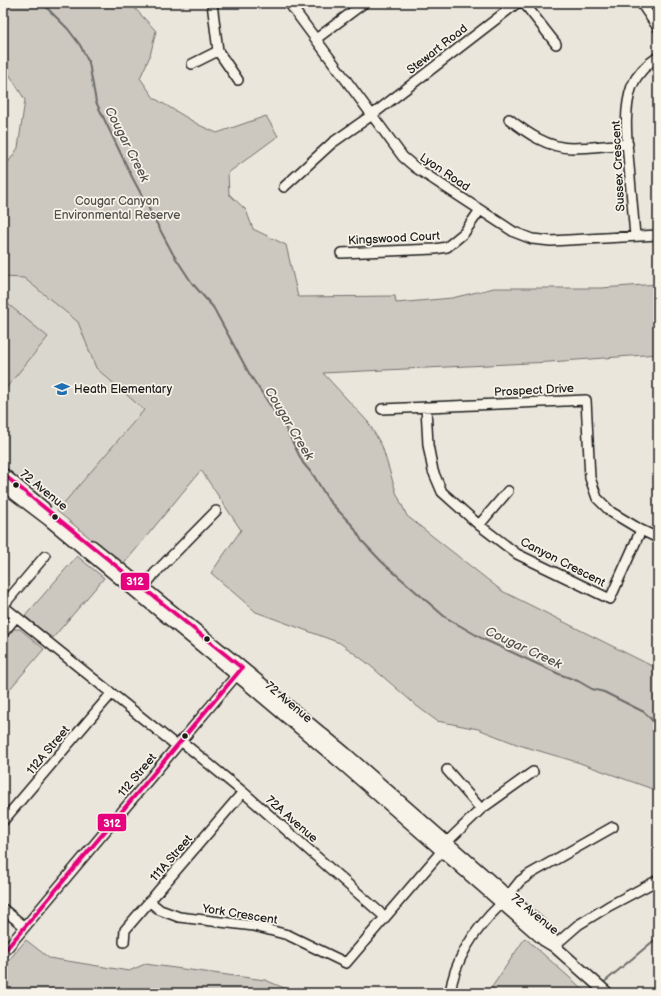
<svg xmlns="http://www.w3.org/2000/svg" width="661" height="996" font-family="'Balsamiq Sans',sans-serif">
<rect width="100%" height="100%" fill="#eae6dc"/>
<filter id="ink" filterUnits="userSpaceOnUse"><feTurbulence type="fractalNoise" baseFrequency=".025" numOctaves="2"/><feDisplacementMap in="SourceGraphic" scale="8" xChannelSelector="R" yChannelSelector="G"/><feConvolveMatrix kernelMatrix="1 2 1 2 8 2 1 2 1" color-interpolation-filters="sRGB"/></filter>
<g filter="url(#ink)">
<path fill="#dad7ce" d="M3,277L24,278L78,322L96,368L144,410L57,511L3,468Z"/>
<path fill="#ccc8c0" stroke="#74726e" d="M3,3H130L156,31L150,56L140,78L154,98L199,125L217,133L266,116L278,136L228,173L229,194L246,210L253,229L286,245L298,297L395,296L396,303L452,298L494,288H601L658,284V354L550,362L323,373L368,422L382,446L396,492L407,516L502,591L658,669V791L577,762L519,745L478,729L437,721L418,707L366,662L340,643L256,612L211,573L241,530L201,470L123,565L57,511L144,410L96,368L78,322L24,278L3,277V170L18,148L25,100L3,64Z
M8,304L48,337L6,388L3,385V311Z
M77,556L104,578L52,639L25,616Z
M11,629H20L44,649L3,697V639Z
M525,938L587,993H491L492,987Z
M26,940L49,958L129,971L145,964L265,980L296,993H3V967Z
M658,976V993H648L657,984L654,980Z"/>
<g fill="none" stroke-linecap="round" stroke-linejoin="round">
<path stroke="#6d6c68" stroke-width="2" d="M42,3L68,29L80,45L89,63L96,102L132,177L173,254L192,283L213,307L250,375L286,429L303,463L314,476L329,501L353,526L362,541L383,563L445,617L483,639L559,674L578,681L592,689L604,692L644,712L658,726
M602,984L658,937
M592,993L596,989"/>
<defs>
<path id="minor" d="M212,3L218,51L238,80
M289,3L403,157L416,168L514,232L532,239L551,241L658,235
M524,3L556,44
M641,3L658,28
M316,39L364,3
M192,64L218,51
M509,119C527,133 548,148 572,148C591,148 610,145 628,144
M284,187L332,143L372,115L517,3
M635,236C633,213 631,189 629,166C627,140 623,111 632,86C637,74 647,64 658,57
M341,253L435,249L447,247L464,233L480,210
M426,407L428,445L433,471L442,492L479,525L517,554L610,599L641,530
M382,409L586,400L590,478L597,498L611,512L641,530L658,538
M479,525L508,491
M144,587L155,573L216,511
M3,603L7,601L45,556
M3,606L177,746
M3,633L16,617
M181,741L243,792L385,917
M447,770L481,809
M3,821L111,694
M448,843L450,839L481,809L533,772
M508,896L520,881L530,874L613,827
M149,901L160,910L179,917L254,926L288,935L346,963L441,852
M3,909L25,927
M124,942L125,930L243,792
M554,946L578,925L609,906L658,880
M3,953L240,671
M450,993C455,958 477,927 501,904"/>
<path id="major" d="M3,474L44,508
M3,485L49,520L244,681L347,768L544,940L554,946L607,993
M92,546L234,661L345,753L550,933L554,946"/>
</defs>
<use href="#minor" stroke="#1c1c1c" stroke-width="12"/>
<use href="#major" stroke="#1c1c1c" stroke-width="14"/>
<use href="#minor" stroke="#f7f3e8" stroke-width="9"/>
<use href="#major" stroke="#f7f3e8" stroke-width="11"/>
<defs>
<path id="bus-1" d="M3,474L242,668L3,953"/>
</defs>
<use href="#bus-1" stroke="#f7f3e8" stroke-width="7"/>
<use href="#bus-1" stroke="#e5007d" stroke-width="4"/>
</g>
</g>
<defs>
<symbol id="school-bare" viewBox="-9 -9 18 18"><path d="M0-5L7-2L0 1L-7-2ZM-4 1L0 2.5L4 1V4Q0 6-4 4Z" fill="#1f6fb2" stroke="#f7f3e8" stroke-width="2.5" paint-order="stroke"/></symbol>
</defs>
<g fill-rule="evenodd">
<use href="#school-bare" x="51" y="378" width="22" height="22"/>
</g>
<g fill="#1c1c1c" stroke="#f7f3e8" stroke-width="1.5">
<circle cx="16" cy="485" r="3.5"/>
<circle cx="55" cy="517" r="3.5"/>
<circle cx="207" cy="639" r="3.5"/>
<circle cx="185" cy="736" r="3.5"/>
</g>
<g text-anchor="middle" stroke-width="3.5" stroke-linejoin="round" paint-order="stroke">
<g font-size="12" fill="#1c1c1c" stroke="#f7f3e8">
<text transform="translate(437 49) rotate(-38)" y="4">Stewart Road</text>
<text transform="translate(618 166) rotate(-93)" y="4">Sussex Crescent</text>
<text transform="translate(445 172) rotate(34)" y="4">Lyon Road</text>
<text transform="translate(394 238) rotate(-3)" y="4">Kingswood Court</text>
<text transform="translate(534 390) rotate(-3)" y="4">Prospect Drive</text>
<text transform="translate(44 490) rotate(39)" y="4">72 Avenue</text>
<text transform="translate(563 562) rotate(27)" y="4">Canyon Crescent</text>
<text transform="translate(289 702) rotate(40)" y="4">72 Avenue</text>
<text transform="translate(48 750) rotate(-50)" y="4">112A Street</text>
<text transform="translate(137 775) rotate(-50)" y="4">112 Street</text>
<text transform="translate(292 819) rotate(41)" y="4">72A Avenue</text>
<text transform="translate(171 858) rotate(-49)" y="4">111A Street</text>
<text transform="translate(240 914) rotate(9)" y="4">York Crescent</text>
<text transform="translate(535 914) rotate(39)" y="4">72 Avenue</text>
</g>
<g font-size="12" fill="#51504d" stroke="#f7f3e8">
<text x="117" y="205">Cougar Canyon<tspan x="117" dy="14">Environmental Reserve</tspan></text>
</g>
<g font-size="12" fill="#1c1c1c" stroke="#f7f3e8" text-anchor="start">
<text x="74" y="393">Heath Elementary</text>
</g>
<g font-size="13" font-style="italic" fill="#52514e" stroke="#f7f3e8">
<text transform="translate(128 144) rotate(63)" y="5">Cougar Creek</text>
<text transform="translate(290 423) rotate(59)" y="5">Cougar Creek</text>
<text transform="translate(524 647) rotate(25)" y="5">Cougar Creek</text>
</g>
</g>
<g stroke="#f7f3e8" stroke-width="1.5">
<rect x="120" y="572" width="30" height="19" rx="4" fill="#e5007d"/>
<rect x="97" y="813" width="30" height="19" rx="4" fill="#e5007d"/>
</g>
<g font-size="11" text-anchor="middle" font-weight="bold" fill="#fff">
<text x="135" y="585">312</text>
<text x="112" y="827">312</text>
</g>
<rect width="661" height="996" fill="none" stroke="#f7f3e8" stroke-width="16"/>
<rect x="8" y="8" width="645" height="980" fill="none" stroke="#1c1c1c" stroke-width="1.5" filter="url(#ink)"/>
</svg>
